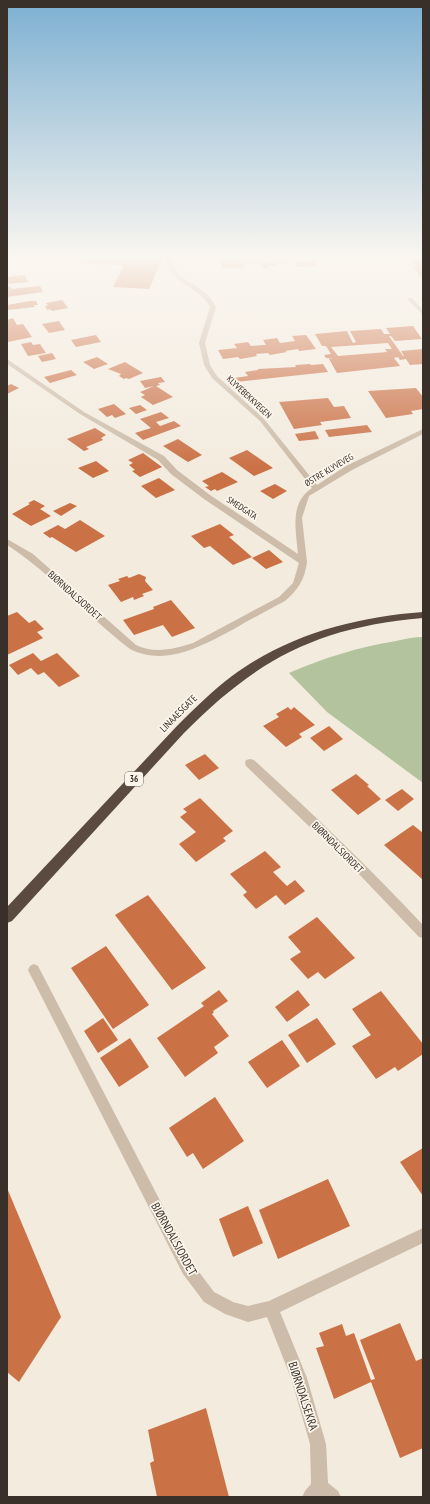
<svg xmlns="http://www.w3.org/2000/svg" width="430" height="1504" font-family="'PT Sans Narrow',sans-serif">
<rect width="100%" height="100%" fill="#f3ebde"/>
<path fill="#b3c39d" d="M423,637V783L327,712L289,673C324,658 358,647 396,641C405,639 414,637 423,637Z"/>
<path fill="#ca7146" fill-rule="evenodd" d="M84,257H163L149,289L113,287L124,265L80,263Z
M227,257L238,258L240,263H243L244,267L222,268L220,258Z
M408,257H423V276H420L414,267H418Z
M315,261L318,266L297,267L295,262Z
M275,262L277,266H268L269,268H263L260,263Z
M25,275L28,282L7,284V277Z
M10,286L12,289L40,286L43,292L7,297V287Z
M62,300L68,308L52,311L50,309L47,310L45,306H48L46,303Z
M30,301H36L38,305H34L35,307L7,310V305Z
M13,318L17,325L23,324L32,337L8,342L7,320Z
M59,321L65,330L49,333L42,324Z
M413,326L422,339L395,341L391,336H389L403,356H404L401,351L423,349V364L410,365L406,359L400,360L398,357L394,358L400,366L337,373L329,359H334L326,358L324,355L331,354L326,346H322L315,334L347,331L353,343L356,342L350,331L381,329L384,334H390L386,328ZM388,343L392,349H385L387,352L338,356L331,347Z
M96,335L101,342L76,347L71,340Z
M306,335L316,349L299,351L298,349L285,351L287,352L270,355L268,353L256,354L257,356L240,359L238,357L223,359L218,350L237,348L234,344L248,342L251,346L264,345H266L263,340L277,338L280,343L295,341L292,336Z
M31,342L33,345L40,344L46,353L28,356L21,344Z
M52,353L56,359L42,362L38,356Z
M97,357L108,364L94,369L83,362Z
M125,362L143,373L129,379L126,378L124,379L119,376L121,374L108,369Z
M310,364L311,365L323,364L328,372L236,382L234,378L248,376L245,372L258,370V369L296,367L295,365Z
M71,370L77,375L50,383L44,377Z
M161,377L165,382L158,383L160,385L156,386L173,397L153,405L141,397L145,395L140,392L154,386L145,388L140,381Z
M11,384L19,388L7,394V386Z
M416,388L423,397V409L411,411L413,414L386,418L368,391Z
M328,398L334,407L344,406L351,418L320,422L322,425L294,429L279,402Z
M114,404L126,414L115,418L112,415L107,417L98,409Z
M140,405L147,410L136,414L129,408Z
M161,412L169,418L156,422L160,426L174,421L181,426L143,440L135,433L151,428L140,419Z
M367,425L372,432L329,437L325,430Z
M95,428L106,435L101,438L103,440L86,447L89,449L84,451L67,439Z
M315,431L319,439L299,441L295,434Z
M178,439L202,455L188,462L163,446Z
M247,450L273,468L254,476L229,458Z
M143,453L162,467L140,477L132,471L135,470L129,465L133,463L128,460Z
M96,461L109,471L93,478L78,468Z
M222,472L238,482L217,491L215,489L211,491L205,487L209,486L202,481Z
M159,478L175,490L156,498L141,486Z
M275,484L287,491L273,499L260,491Z
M34,500L45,506L40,509L51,516L31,526L12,514L30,504L28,503Z
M70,503L77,506L61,516L53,511Z
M80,520L105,536L76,552L52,537L50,538L43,533L58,525L65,529Z
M220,524L234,535L229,537L252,557L233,565L210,546L204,548L191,536Z
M269,550L283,562L266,569L252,558Z
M139,574L146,577L145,581L153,590L142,594L144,596L134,600L133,597L121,602L108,585L120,581L118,579L127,576L129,578Z
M171,600L195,628L172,637L163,625L134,635L123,620L154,609L153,607Z
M17,612L29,623L35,620L44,629L37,632L43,638L7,655V616Z
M33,653L41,661L57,653L80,676L59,687L44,672L38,675L31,668L18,675L9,665Z
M288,707L291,710L294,707L315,725L299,734L302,737L286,747L263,726L279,717L276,714Z
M329,726L343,739L324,751L310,738Z
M205,754L219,768L199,780L185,765Z
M356,774L369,785L367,786L381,799L358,815L331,790Z
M402,789L414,799L398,811L385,800Z
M200,798L233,831L223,838L226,841L196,862L179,844L196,832L180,817L187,812L183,809Z
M413,825L423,833V880L384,845Z
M265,851L281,867L273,872L287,886L295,880L305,891L285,905L276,895L256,909L243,895L247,892L230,874Z
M148,895L206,968L172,990L115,915Z
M317,917L355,958L325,979L318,972L308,979L290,959L301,952L288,937Z
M106,946L149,1005L113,1029L71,968Z
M219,990L228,1001L213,1011L214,1012L212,1014L229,1036L214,1047L218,1053L185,1077L157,1038L204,1006L201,1003Z
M298,990L310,1005L287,1022L275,1007Z
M381,991L423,1044V1054L398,1071L395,1067L376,1079L352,1046L371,1035L352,1009Z
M103,1018L118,1040L98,1053L84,1031Z
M317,1018L336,1044L307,1063L288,1035Z
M130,1038L149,1067L119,1087L100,1058Z
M282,1040L300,1066L267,1088L248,1062Z
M215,1097L244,1141L203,1169L193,1153L187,1157L169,1128Z
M423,1148V1196L400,1162Z
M328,1179L350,1226L278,1259L259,1210Z
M7,1188L61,1317L19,1382L7,1372Z
M248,1206L263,1243L233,1257L219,1219Z
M400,1323L416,1361L423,1358V1448L400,1458L371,1382L334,1399L316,1348L324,1346L319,1333L342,1324L346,1336L354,1333L371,1380L375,1379L360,1340Z
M206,1408L229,1497H157L150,1463L154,1461L148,1430Z"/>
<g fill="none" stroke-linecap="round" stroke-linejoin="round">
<path fill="#ccbca9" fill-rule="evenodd" d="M165,257H171C175,280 189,279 204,292C209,296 213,301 216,307L205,343L210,365L217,376L264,419L317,485L346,466L421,430L423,429V434L352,470L309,496L302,518L307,562C305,579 298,590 285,601C268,610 251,619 234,629C202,646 165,667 130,649C87,616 52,574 7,545V539L33,554L136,645C154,654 175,649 193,643L279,597L293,583L299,563L204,499L171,474L158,460L80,414L7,364V359L84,412L164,456L177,470L210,495L298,554C296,531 289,503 312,488L260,421L212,378L204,365L199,343L210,307C196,283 171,287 165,257Z
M332,257H380L377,259L249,264L246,262L249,260Z
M408,298H412L423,310V315L408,300Z
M250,759L254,760C312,813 369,867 423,925V938L419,937L356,871L246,766L245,763L246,760Z
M34,964L38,966L193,1264L214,1292L233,1302L248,1306L269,1301L423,1228V1243L280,1312L307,1378L326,1444L328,1483L338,1491L341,1497H302L305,1491L311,1484L310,1444L291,1378L267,1317L248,1322L225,1314L204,1302L183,1274L30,974L28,970L30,966Z"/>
<path fill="#5a4a40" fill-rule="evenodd" d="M423,612V618C318,627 257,659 184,733L12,921L7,923V907L176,727C194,709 212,691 232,676C287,635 355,617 423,612Z"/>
</g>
<linearGradient id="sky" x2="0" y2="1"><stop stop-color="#7db0d2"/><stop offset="0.55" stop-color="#faf6f0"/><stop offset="1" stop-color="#faf6f0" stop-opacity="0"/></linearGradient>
<rect width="430" height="468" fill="url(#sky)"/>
<g text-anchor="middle" stroke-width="3.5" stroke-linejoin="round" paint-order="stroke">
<g font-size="9" fill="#393029" stroke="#fbf5eb">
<text transform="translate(249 397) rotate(43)" y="3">KLYVEBEKKVEGEN</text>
<text transform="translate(329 470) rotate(-31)" y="3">ØSTRE KLYVEVEG</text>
<text transform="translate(242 508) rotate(33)" y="3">SMEDGATA</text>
</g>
<rect fill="#fbf5eb" stroke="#736b63" stroke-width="1" x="125" y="772" width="18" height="14" rx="3"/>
<g font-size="9" font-weight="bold" fill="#393029">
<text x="134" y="782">36</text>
</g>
<g font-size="10" fill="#393029" stroke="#fbf5eb">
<text transform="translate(75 595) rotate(42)" y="4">BJØRNDALSJORDET</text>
<text transform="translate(178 713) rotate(-45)" y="4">LINAAESGATE</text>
<text transform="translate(338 847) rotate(45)" y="4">BJØRNDALSJORDET</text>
</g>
<g font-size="12" fill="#393029" stroke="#fbf5eb">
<text transform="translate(174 1239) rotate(61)" y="4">BJØRNDALSJORDET</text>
<text transform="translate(303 1396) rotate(72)" y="4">BJØRNDALSEKRA</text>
</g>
</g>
<rect width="430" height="1504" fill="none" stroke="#393029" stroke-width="16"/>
</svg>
